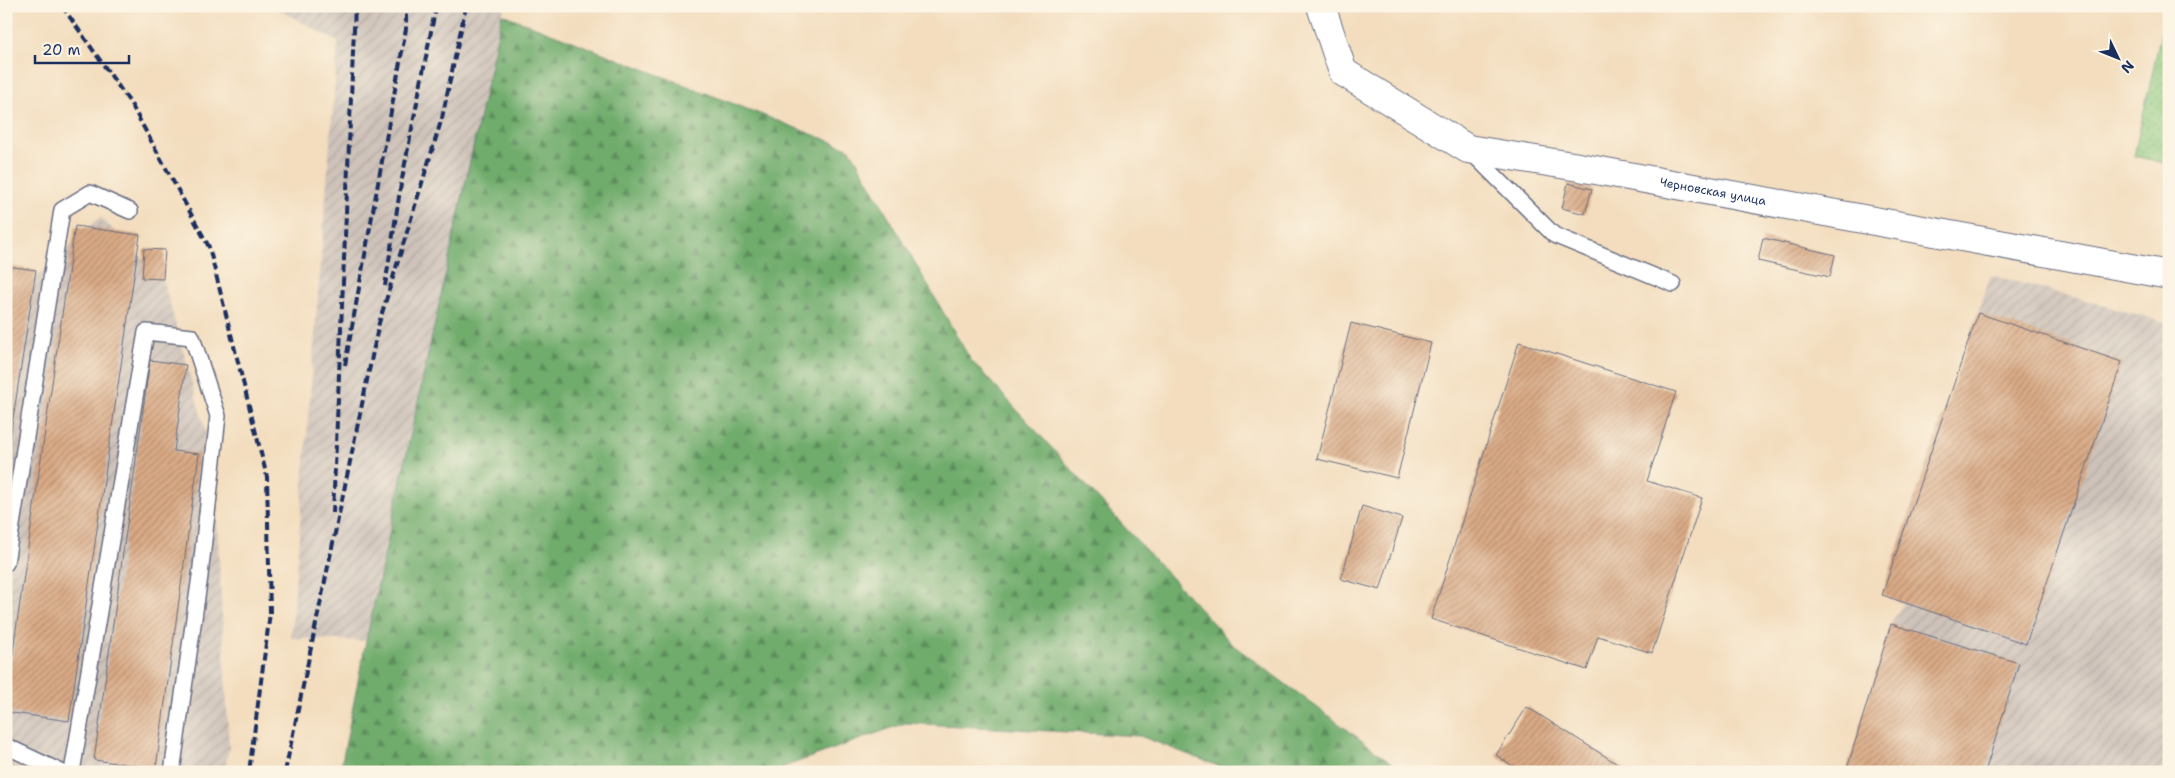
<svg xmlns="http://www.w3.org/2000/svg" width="2175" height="778" font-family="'Shantell Sans',sans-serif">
<defs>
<pattern id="industrial-furrows" width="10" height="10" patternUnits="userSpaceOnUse" patternTransform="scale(1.25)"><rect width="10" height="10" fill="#cec2b9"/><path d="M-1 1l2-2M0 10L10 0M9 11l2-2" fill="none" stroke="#b0a7a1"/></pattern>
<pattern id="grass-dots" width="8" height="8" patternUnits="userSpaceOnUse" patternTransform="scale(1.25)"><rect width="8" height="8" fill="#8bc77c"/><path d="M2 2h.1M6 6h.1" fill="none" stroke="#71a269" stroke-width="1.8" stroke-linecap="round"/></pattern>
<pattern id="forest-firs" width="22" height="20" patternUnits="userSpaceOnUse" patternTransform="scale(1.25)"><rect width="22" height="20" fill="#70ac6c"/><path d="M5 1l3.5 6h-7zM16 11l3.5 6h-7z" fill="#5b8c5c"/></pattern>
<pattern id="building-hatch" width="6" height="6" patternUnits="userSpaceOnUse" patternTransform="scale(1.25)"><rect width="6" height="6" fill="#daaa85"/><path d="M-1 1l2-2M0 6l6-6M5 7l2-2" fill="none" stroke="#b08b70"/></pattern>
</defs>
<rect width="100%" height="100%" fill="#fcf5e5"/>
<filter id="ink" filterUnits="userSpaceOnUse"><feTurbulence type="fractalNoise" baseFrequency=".02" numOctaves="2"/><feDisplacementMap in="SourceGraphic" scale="10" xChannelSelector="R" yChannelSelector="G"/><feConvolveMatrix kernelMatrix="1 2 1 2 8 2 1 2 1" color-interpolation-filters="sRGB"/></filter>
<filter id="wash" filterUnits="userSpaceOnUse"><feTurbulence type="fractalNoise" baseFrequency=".0096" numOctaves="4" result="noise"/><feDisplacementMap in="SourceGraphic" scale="20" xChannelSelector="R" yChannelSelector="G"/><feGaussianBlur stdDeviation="1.12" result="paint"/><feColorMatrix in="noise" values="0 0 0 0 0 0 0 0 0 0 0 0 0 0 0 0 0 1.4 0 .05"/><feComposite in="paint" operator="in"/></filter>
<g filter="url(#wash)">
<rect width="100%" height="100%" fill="#f3ddbe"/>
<path fill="url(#industrial-furrows)" d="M272,6H504L366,641L291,638L338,42Z
M100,217L163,279L214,462L229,749L224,772H6V279L31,283Z
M1991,275L2169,323V772H1846L1891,624L1903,603L1882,595Z"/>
<path fill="url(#grass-dots)" stroke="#537b6d" d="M2167,6H2169V164L2134,156Z"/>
<path fill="url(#forest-firs)" stroke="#466e65" d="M502,14L850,149L970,359L1233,645L1404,772H1234L1140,736L905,723L770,772H340L366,641Z"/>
<g id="blocks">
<path fill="url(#building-hatch)" d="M1568,183L1592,189L1585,214L1562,208Z
M75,226L140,235L69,721L6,712V698Z
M1763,238L1835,255L1830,277L1758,261Z
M144,249L165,250L163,279L142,278Z
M6,266L36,270L7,457H6Z
M1978,313L2122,362L2026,644L1882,595Z
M1351,323L1431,343L1397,478L1317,459Z
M1519,342L1676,392L1647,481L1702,498L1652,653L1598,636L1587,670L1431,619Z
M150,360L186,365L174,451L199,454L156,768L94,760Z
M1362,506L1402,518L1380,590L1341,579Z
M1891,624L2019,663L1985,772H1846Z
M1527,707L1630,772H1522L1496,755Z
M6,765L33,771V772H6Z"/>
</g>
</g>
<g filter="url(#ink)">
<use href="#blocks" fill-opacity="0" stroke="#676c80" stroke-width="1"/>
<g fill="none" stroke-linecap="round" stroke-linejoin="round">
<defs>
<path id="service" d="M1471,152L1554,235L1673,284
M6,563L62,210L90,193L130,211
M6,746L61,772
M72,772L146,332L192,337L218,416L200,576L172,772"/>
<g id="minor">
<path id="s1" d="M1321,6L1343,72L1468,149L1579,167L2169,275"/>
</g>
</defs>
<use href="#service" stroke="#676c80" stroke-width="18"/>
<use href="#minor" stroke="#676c80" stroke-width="30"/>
<use href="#service" stroke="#fff" stroke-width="15"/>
<use href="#minor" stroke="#fff" stroke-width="28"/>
<path stroke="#1b2f5e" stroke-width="4" stroke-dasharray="8 4" stroke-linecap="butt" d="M62,6L131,104L209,247L267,477L270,613L249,772
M385,286L401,184L436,6
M345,365L406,29V6
M333,513L355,6
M285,772L379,323L442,118L466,6"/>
</g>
</g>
<g text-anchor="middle" stroke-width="4" stroke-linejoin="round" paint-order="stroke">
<g font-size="12" fill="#1b2f5e" stroke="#fcf5e5">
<text dy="4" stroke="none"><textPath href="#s1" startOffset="465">Черновская улица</textPath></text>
</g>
</g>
<rect width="2175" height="778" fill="none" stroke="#fcf5e5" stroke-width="25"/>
<g transform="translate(2118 58) rotate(133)" stroke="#fcf5e5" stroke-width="4" paint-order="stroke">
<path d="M0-4L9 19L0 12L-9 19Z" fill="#1b2f5e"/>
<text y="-8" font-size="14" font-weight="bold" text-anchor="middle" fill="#1b2f5e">N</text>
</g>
<path d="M35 55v8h94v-8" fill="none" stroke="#1b2f5e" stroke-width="2.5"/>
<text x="42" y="55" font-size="15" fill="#1b2f5e" stroke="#fcf5e5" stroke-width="4" paint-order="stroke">20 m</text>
</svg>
